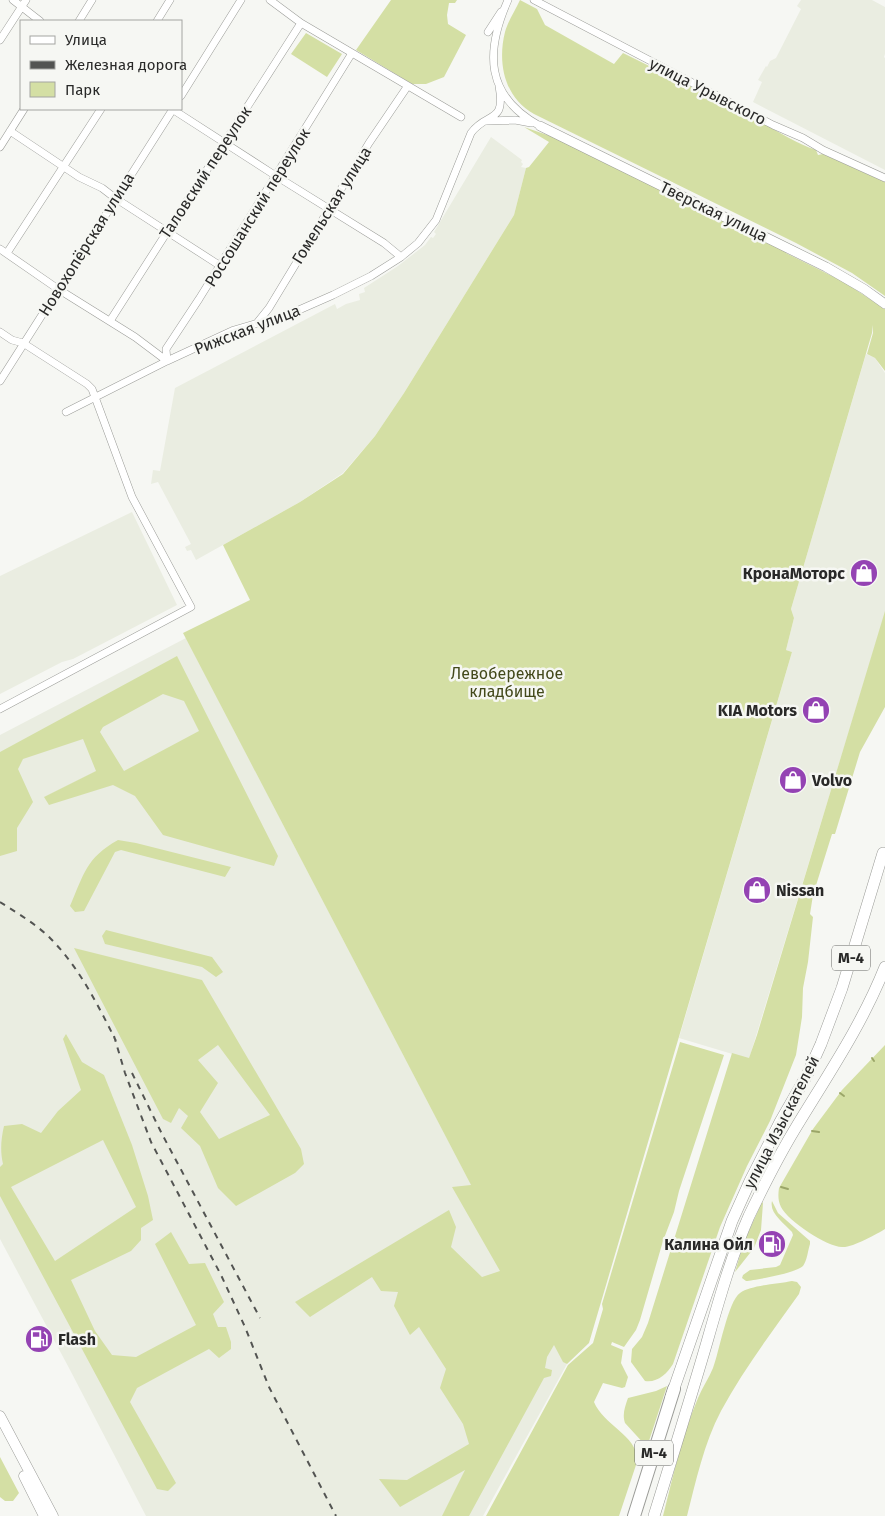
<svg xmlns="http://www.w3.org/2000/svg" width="885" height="1516" font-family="'Fira Sans',sans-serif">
<rect width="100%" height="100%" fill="#f6f7f3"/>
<path fill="#eaede1" d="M801,0H872L885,7V54L884,57L885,58V170L753,102L762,82L758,80L766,66L767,67L770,61L776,58L801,9L797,6Z
M491,137L522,160L521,162L523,164L521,167L526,168L514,215L404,393L375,436L343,473L300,502L196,560L191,550L187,551L185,547L191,544L158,482L151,484L153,470L160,471L175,388L335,304L337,309L346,304L360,300L359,294L365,292L364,288L398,266L425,245L431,237L433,238L436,234L434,232Z
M866,354L875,358L885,373V613L749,1059L679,1038L792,652L786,650L794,618L791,609Z
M132,512L177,605L73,659L62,662L0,694V576Z
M186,638L563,1361L567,1364L483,1516H146L69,1368L0,1239V735Z"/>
<path fill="#d4dfa4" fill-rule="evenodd" d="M391,0H457L455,3H449L447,15L448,24L466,35L444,77L426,84H412L356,50Z
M520,0L537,9L545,25L614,64L623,53L710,96L721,104L732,107L756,122L761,121C779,133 797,143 816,150L818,155L823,154L885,182V296L852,273L796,243L534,114C505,98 497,64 505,32C508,21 515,11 520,0Z
M306,33L342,54L327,77L291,54Z
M524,127L559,139L787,251L786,253L844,282L885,309V371L875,358L867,354L873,333L872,325V333L791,609L794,618L786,650L792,652L589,1343L567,1364L563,1362L554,1345L547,1357L545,1368L552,1370L551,1376L544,1378L469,1516H442L465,1470L400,1507L379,1479L407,1480L469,1444L463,1424L440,1388L446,1369L419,1327L410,1335L394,1306L398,1292L381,1291L372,1277L310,1317L295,1302L449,1210L456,1227L451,1247L482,1277L500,1271L452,1187L471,1185L183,633L250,600L223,545L300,502L343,474L375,436L404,393L514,215L526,168L529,167L549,142Z
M885,611V707L860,752L835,834H832L813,895L810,914L813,917L808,962L803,988L802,1017L796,1055L770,1121L747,1166L720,1227L673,1364C667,1374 657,1383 645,1381L631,1362L632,1349L642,1337L648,1323L732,1053L749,1058L757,1035Z
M177,656L278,856L274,866L163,835L135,796L113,785L49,805L44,797L96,771L83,739L23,759L18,769L33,802L17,828V851L0,856V752ZM163,694L184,701L199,731L124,771L100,732L103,727Z
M118,840L136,843L231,867L225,877L121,850L115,852L84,911L75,912L70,906C84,874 86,858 118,840Z
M106,930L212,957L223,972L216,977L202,967L105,944L102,936Z
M74,948L202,980L301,1149L304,1164L295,1173L236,1206L218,1188L200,1146L181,1128L188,1116L179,1108L171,1123L163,1119ZM218,1045L270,1115L219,1139L200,1112L218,1083L198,1060Z
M66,1034L82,1062L104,1075L132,1145L148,1196L153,1220L141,1228V1240L131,1251L71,1280L95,1331L112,1355L136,1357L196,1325L155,1244L171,1232L189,1264L205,1263L224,1302L213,1314L218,1327H226L231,1342V1349L219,1358L209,1349L137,1388L130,1402L176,1483L168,1491L157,1489L0,1196V1167L3,1164C0,1151 1,1139 4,1126L22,1124L41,1133L58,1111L81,1090L63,1039ZM103,1140L136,1207L55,1261L11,1187Z
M680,1042L724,1055L679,1191L674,1212L663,1241L640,1320L636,1330L624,1347L612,1342L611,1345L623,1350L621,1363L628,1377L625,1387L622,1388L603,1383L594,1402C603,1425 640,1437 637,1462L619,1516H486L568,1365L593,1343L603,1309L602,1304Z
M885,1045V1229C877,1234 852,1248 842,1247C827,1247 788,1221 781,1207C778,1201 778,1195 779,1188L813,1129L842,1090Z
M772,1201L778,1213L810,1241V1244C808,1250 807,1261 803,1266C796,1273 756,1280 746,1281L742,1278L743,1275L750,1270L776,1267L780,1265L793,1235L792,1232C784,1223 769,1213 772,1201Z
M762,1202L763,1203L761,1230L754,1248L735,1272L744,1242Z
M792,1281L797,1282L801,1287L799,1294C772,1332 743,1370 721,1411C704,1443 696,1481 687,1516H663C673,1476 682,1436 698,1398C702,1388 709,1378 713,1368C719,1353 728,1301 740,1293C751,1285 778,1284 792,1281Z
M667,1386L648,1444L646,1446L625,1423C622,1414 625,1407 628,1398L656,1391Z
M0,1457L19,1493L13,1501H5L0,1497Z"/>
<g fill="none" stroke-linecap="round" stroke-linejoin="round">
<path stroke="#9ba668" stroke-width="2" d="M872,1058L874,1061
M840,1093L844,1096
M812,1131L819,1132
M781,1187L788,1189"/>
<defs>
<path id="minor" d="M13,0L40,21
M270,0L301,23L461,117
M508,0C485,52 485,96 540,126
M534,0L773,125L803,138L823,150L885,178
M79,21L92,0
M157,21L170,0
M488,32L501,12
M0,40L26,0
M181,96L241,0
M172,109L276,176L384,243L401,257
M488,121L515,120L531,123
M10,131L79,177L102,188L115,198L219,265
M0,147L24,109
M0,249L58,289L135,337L167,361
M7,253L101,109
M110,321L301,23
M257,323L269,308L369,143L407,87
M0,332L12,340L23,343L87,384L92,389L132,497L191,607L0,709
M167,361L166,349L199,299L352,53
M0,381L173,109
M66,412L167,361L234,330L292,313L333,295L371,276L401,257L418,243L436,220L471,133C487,111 506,125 499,86"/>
<path id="tertiary" d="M540,126L826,267L864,289L885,304"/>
<path id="primary" d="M0,1416L53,1516
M24,1476L44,1516"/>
<path id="trunk" d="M671,1397L732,1221L750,1181L780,1122L807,1075L821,1044L842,988L883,853
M654,1516C672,1458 690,1400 707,1342C719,1300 731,1257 749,1216C763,1187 778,1157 795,1129C827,1076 862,1025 885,967"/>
<path id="motorway" d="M634,1516L674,1389"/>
</defs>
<use href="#minor" stroke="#9b9c98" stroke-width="8"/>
<use href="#tertiary" stroke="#9b9c98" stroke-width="10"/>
<use href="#primary" stroke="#9b9c98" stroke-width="11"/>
<use href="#trunk" stroke="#9b9c98" stroke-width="12"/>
<use href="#motorway" stroke="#9b9c98" stroke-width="14"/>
<use href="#minor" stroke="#fff" stroke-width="7"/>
<use href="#tertiary" stroke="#fff" stroke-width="9"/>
<use href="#primary" stroke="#fff" stroke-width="10"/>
<use href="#trunk" stroke="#fff" stroke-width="11"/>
<use href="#motorway" stroke="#fff" stroke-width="12"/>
<path stroke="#535452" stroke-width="2" stroke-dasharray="6 6" stroke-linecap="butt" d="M0,902C17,913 36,924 50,938C79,967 98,1005 116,1041
M114,1036L125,1073L151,1142L221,1275L245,1327L269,1387L336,1516
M132,1073L162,1134L260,1318"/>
</g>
<defs>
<symbol id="shop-disc" viewBox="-11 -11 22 22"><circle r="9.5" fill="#9443b3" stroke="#f6f7f3"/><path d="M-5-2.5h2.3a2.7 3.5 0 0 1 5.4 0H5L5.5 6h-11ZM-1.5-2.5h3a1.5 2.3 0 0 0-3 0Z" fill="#fff"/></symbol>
<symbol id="fuel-disc" viewBox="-11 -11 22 22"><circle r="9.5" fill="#9443b3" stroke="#f6f7f3"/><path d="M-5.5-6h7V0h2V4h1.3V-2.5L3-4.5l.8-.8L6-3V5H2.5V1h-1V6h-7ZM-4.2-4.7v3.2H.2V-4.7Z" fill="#fff"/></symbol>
</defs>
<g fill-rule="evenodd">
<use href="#shop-disc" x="848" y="557" width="32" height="32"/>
<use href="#shop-disc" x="800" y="694" width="32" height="32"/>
<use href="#shop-disc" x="777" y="764" width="32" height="32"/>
<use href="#shop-disc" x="741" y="874" width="32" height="32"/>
<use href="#fuel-disc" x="756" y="1228" width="32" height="32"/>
<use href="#fuel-disc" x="23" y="1323" width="32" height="32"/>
</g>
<g text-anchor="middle" stroke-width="5" stroke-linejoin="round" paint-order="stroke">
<g fill="#f6f7f3" stroke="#666765" stroke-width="1">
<rect x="832" y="945.5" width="38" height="25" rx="4"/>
<rect x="635" y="1440.5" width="38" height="25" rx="4"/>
</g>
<g font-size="15" font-weight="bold" fill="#292928">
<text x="851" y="963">М-4</text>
<text x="654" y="1458">М-4</text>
</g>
<g font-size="16" fill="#292928" stroke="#f6f7f3">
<text transform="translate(708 91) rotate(27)" y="6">улица Урывского</text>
<text transform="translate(205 172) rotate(-57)" y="6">Таловский переулок</text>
<text transform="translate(331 205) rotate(-58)" y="6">Гомельская улица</text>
<text transform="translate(257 207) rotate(-58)" y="6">Россошанский переулок</text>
<text transform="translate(714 211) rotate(26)" y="6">Тверская улица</text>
<text transform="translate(86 244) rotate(-58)" y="6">Новохопёрская улица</text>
<text transform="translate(247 329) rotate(-21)" y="6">Рижская улица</text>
<text transform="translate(781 1122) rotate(-63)" y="6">улица Изыскателей</text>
</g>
<g font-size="16" font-weight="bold" fill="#292928" stroke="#f6f7f3" text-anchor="end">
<text x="845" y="579">КронаМоторс</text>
<text x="797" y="716">KIA Motors</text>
<text x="812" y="786" text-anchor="start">Volvo</text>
<text x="776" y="896" text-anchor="start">Nissan</text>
<text x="753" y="1250">Калина Ойл</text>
<text x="58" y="1345" text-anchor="start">Flash</text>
</g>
<g font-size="16" fill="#43491b" stroke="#f6f7f3">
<text x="507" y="679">Левобережное<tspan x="507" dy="18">кладбище</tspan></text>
</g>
</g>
<rect x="20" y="20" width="162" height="90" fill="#f6f7f3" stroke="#a4a5a2"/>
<rect x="30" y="36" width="25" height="8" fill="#ffffff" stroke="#a4a5a2"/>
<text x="65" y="45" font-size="15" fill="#292928">Улица</text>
<rect x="30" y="61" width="25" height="8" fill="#535452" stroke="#a4a5a2"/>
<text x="65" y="70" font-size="15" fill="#292928">Железная дорога</text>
<rect x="30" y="82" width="25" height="15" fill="#d4dfa4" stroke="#a4a5a2"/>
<text x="65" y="95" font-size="15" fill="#292928">Парк</text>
</svg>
